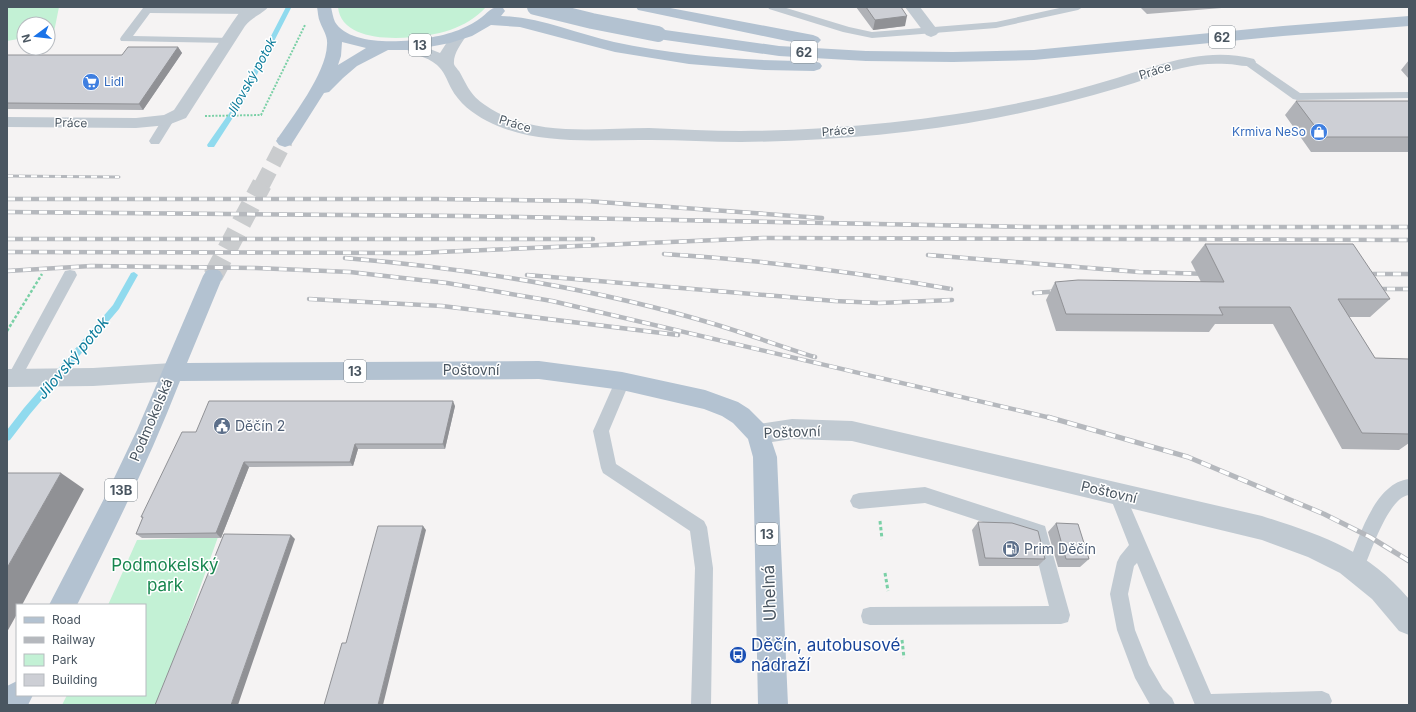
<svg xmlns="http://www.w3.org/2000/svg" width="1416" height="712" font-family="Inter,sans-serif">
<rect width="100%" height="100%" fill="#f5f3f3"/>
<path fill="#c3f1d5" d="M7,7H59L54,32L48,33V24H24V38L7,41Z
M338,7H486C476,18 464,25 450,30C423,39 342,49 338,7Z
M218,537L158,705H62L67,695H145V605H108L137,540Z"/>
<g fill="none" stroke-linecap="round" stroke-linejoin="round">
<path fill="#90daee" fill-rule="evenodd" d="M286,7L291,8L243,102L214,147H208L207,145L237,102Z
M134,272L138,275L119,309L30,414L10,440L7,441V430L24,408L113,305L131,273Z"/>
<path stroke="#caccce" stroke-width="16" stroke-dasharray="16 8" stroke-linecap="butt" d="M262,185L285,141"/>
<path stroke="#caccce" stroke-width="20" stroke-dasharray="20 10" stroke-linecap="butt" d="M213,276L262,184"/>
<path stroke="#7ad0a6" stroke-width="2" stroke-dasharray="2 1.5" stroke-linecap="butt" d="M205,116L261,115L305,25"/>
<path stroke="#7ad0a6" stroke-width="2.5" stroke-dasharray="3 2" stroke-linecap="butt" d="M7,331L42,274"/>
<path stroke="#7ad0a6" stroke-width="3" stroke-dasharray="3.5 2.5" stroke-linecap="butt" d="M880,521L882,539
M885,573L888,591
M902,640L904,658"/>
<path fill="#c1cad2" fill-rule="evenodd" d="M147,7L250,8L255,11L250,14L150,13L133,36L232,38L233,40L228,43L121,41L120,39L121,37L143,8Z
M768,7H783L849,27L872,32L996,22L1064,7H1083L1078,10L996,28L872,38L843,32L769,9Z
M1248,59L1252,60L1300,93L1409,92V98L1297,100L1293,99L1244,64L1243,62L1244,60Z
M168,116L172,117L174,120L161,141L159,144H151L149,141L162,120L164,117Z
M70,270L75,271L77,275L19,382L14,384L9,382L7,377L9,374L65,271Z
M622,375L627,377L630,381L609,431L616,464L704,521L707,527L713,568L711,705H691L695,568L690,531L603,473L601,468L593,431L617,377Z
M1409,479V495C1388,497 1370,555 1362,573L1356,576L1350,573L1347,567C1359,539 1374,483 1409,479Z
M1117,486L1123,489L1125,494L1211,694L1322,691L1329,694L1332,701L1330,705H1195L1137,563L1134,566L1128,594L1135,630L1149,665L1163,689L1172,698L1175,705H1151L1149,703L1135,678L1117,630L1110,594L1117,562L1120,556L1129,545L1109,494L1111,489Z
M925,487L1045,526L1070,615L1068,622L1061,624L870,625L863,623L861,616L863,609L870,607L1049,606L1032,538L925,503L859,509L853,507L850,501L853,495L859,493Z"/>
<path fill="#c1cad2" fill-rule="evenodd" d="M249,7H268C264,13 252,17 245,26L186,118L168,125L136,128L7,127V117L136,118L164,115L174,110L232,23L239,13Z
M905,7H920L939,32L936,35L931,37L926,35Z
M458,31L463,33L466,36C461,44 453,54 454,64C454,65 458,70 459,71C467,85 470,95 485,105C532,138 595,128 649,128C680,129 710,131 741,131C840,130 941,120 1038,99C1062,94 1086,87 1110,80C1158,66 1203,46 1254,59L1256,62L1254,65C1245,68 1236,64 1227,64C1212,63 1197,64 1182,68C1161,73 1140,82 1118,88C1078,100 1037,110 996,118C912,134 826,141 741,142C711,142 681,140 651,140C596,139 537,147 487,121C472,113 459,103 451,88C447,80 444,71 437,65C427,56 409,54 402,46L405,43L410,41L440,53L453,33Z
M172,363L180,366L183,372L180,378L172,381L93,386L7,387V369L93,368Z
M792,419L852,421L1262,516C1323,536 1366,549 1409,599V635L1399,631L1372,599L1340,573L1308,557L1262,540L852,441L792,439L759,444L751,441L747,434L751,427L759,424Z"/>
<path fill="#b3c2d1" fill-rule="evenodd" d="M317,7H331C332,11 333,18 335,22C353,52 434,41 461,29C468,26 476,22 482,17C486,14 490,9 494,8C497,6 500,7 503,8L505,11L501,16C540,17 577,34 614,42C680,56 747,61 814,61L820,63L822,66L820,69L814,71L764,70L689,64L615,52L520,27L491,25L472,36L450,43L413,50H388L357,66L343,78L329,92L324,93L291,145L285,147L279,145L276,141C292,117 326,74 327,45C328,36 323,30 320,22C318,18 318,12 317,7ZM342,42L366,48L338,65L341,56Z
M636,7H665L813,35L818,37L821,40L818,43L813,45L787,41L643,11L638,10Z
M1409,16V26L1283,36L1034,60L953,62L866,61L779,56L658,39L653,37L650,34L653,31L658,29L779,46L866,51L953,52L1034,50L1283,26Z
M213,268L220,271L223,276L187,363L539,361L622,372L705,390L738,402L749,409L767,427L777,457L788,705H758L753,457L748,439L733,423L722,416L704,409L622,390L539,379L180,381C150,458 114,531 77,605H49L107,493L137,430L203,276L206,271Z
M17,681V695H33L28,705H7V686Z"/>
<defs>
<path id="rail-far2" d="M7,176L119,177"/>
<path id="rail-far1" d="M7,199H437L586,201L822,218
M7,212L463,216L1035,227H1409
M7,239H593
M7,252L415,253L763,238L1409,240
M664,254C761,260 856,272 951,289
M928,255L1139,272L1209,274
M345,258C464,268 582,286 697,319C737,330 776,345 815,357
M7,271L91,266L256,268L350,272L447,283L552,301L1051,418
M1361,274H1409
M527,275L835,301L879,303L952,300
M1371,289H1409
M1034,293L1061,291
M309,299L442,306L678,335"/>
<path id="rail" d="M1048,417L1188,457L1324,514L1370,537L1409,561"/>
</defs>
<use href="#rail-far2" stroke="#b5b8bd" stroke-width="3"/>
<use href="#rail-far1" stroke="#b5b8bd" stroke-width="4.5"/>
<use href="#rail" stroke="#b5b8bd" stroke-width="5"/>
<use href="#rail-far2" stroke="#fff" stroke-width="2" stroke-dasharray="6" stroke-linecap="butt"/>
<use href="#rail-far1" stroke="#fff" stroke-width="3" stroke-dasharray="8" stroke-linecap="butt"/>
<use href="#rail" stroke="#fff" stroke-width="3.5" stroke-dasharray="10" stroke-linecap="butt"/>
<path stroke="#b3c2d1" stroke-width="16" d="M535,7L592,21L658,34"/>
</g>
<path fill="#b0b2b7" d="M856,7H901L905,26L873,30Z
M1140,7H1234L1147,14Z
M178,47L182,53L143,110L7,109V55H122Z
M1409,60V79L1401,70Z
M1296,101H1409V152H1311L1285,115Z
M1205,244L1390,299L1370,317H1349L1375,358L1409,359V443L1399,450L1342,449L1273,324H1215L1209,332L1056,331L1046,300L1055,282H1201L1191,262Z
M455,406L445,449H358L353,466L249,467L221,538H142L136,534L143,518L141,517L196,432Z
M978,522L1045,559L1038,566H979L972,530Z
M1056,523L1089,559L1080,567H1058L1048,532Z"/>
<path fill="#909195" d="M907,16L905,26L873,30L875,20Z
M178,47L182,53L143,110L139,104Z
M453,401L455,406L445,449L443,444Z
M355,444L358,449L353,466L350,462Z
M244,462L249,467L221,538L216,533Z
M61,473L84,489L22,605H17V614L7,632V568Z
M423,526L426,530L383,705H378Z
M291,535L295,539L238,705H231Z"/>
<path fill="#cdcfd5" stroke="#909195" d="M866,7H901L907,16L875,20Z
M128,47H178L139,104L7,103V55H122Z
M1296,101H1409V137H1323Z
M1205,244H1353L1390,299H1338L1375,358L1409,359V434L1362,433L1290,307H1219L1223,315L1066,314L1055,282L1078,280L1224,282Z
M209,401H453L443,444H355L350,462H244L216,533L136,534L143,517H141L182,432H196Z
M7,473H61L7,568Z
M978,522L1012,523L1038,531L1045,559L985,558Z
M1056,523L1078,524L1089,559H1066Z
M378,526H423L378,705H324L342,643H346Z
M224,534L291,535L231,705H155Z"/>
<defs>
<symbol id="supermarket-disc" viewBox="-11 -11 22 22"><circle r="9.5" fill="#3f7fe0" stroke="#fff"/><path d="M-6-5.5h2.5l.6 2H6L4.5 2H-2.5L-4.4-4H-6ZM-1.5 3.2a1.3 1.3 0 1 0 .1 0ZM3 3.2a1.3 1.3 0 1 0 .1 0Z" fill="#fff"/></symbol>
<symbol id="shop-disc" viewBox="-11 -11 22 22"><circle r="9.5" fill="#3f7fe0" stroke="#fff"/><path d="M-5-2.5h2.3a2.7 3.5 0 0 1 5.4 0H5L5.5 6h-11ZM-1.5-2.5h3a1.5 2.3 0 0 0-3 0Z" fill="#fff"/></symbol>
<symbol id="civic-disc" viewBox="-11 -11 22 22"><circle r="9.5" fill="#5c6f8a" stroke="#fff"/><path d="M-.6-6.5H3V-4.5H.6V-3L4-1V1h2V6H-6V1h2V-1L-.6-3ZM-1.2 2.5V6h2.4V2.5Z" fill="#fff"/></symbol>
<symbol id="fuel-disc" viewBox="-11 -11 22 22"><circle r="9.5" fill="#5c6f8a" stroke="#fff"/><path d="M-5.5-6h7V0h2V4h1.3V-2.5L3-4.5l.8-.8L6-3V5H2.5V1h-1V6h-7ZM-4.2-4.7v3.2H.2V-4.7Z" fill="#fff"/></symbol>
<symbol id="bus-disc" viewBox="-11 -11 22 22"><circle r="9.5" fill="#1a4fb4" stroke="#fff"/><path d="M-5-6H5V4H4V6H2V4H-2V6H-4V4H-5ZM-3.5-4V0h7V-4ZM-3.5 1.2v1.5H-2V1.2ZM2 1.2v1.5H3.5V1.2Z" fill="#fff"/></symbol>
</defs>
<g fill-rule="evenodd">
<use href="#supermarket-disc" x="81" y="72" width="20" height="20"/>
<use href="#shop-disc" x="1309" y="122" width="20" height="20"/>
<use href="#civic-disc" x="212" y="416" width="20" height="20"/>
<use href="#fuel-disc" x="1001" y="539" width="20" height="20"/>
<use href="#bus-disc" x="728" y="645" width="20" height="20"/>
</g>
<g text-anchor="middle" stroke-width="3" stroke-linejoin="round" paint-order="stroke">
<g font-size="12" fill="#4a5661" stroke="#fff">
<text transform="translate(1155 71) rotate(-17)" y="4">Práce</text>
<text transform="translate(71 123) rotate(1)" y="4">Práce</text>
<text transform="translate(515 124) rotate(17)" y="4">Práce</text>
<text transform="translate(838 131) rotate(-4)" y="4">Práce</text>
</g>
<g font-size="12" fill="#366cbe" stroke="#fff" text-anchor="start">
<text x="104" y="86">Lidl</text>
<text x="1306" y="136" text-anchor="end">Krmiva NeSo</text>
</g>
<g fill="#fff" stroke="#808990" stroke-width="1">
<rect x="1209" y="26" width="26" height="22" rx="3"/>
<rect x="409" y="34" width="22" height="22" rx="3"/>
<rect x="791" y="41" width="26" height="22" rx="3"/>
<rect x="344" y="360" width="22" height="22" rx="3"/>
<rect x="105" y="479" width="32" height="22" rx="3"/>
<rect x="756" y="523" width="22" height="22" rx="3"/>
</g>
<g font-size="13" font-weight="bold" fill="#4a5661">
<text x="1222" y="42">62</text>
<text x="420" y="50">13</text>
<text x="804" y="57">62</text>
<text x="355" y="376">13</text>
<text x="121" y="495">13B</text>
<text x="767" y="539">13</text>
</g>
<g font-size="13" font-style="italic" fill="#0c7c9b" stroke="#fff">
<text transform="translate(251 77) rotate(-61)" y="5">Jílovský potok</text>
</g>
<g font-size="14" fill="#4a5661" stroke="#fff">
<text x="471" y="375">Poštovní</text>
<text transform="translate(151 420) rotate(-67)" y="5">Podmokelská</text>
<text transform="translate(792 432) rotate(-2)" y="5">Poštovní</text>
<text transform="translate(1109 492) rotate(13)" y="5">Poštovní</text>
</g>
<g font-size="14" fill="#4e5e75" stroke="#fff" text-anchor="start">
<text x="235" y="431">Děčín 2</text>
<text x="1024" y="554">Prim Děčín</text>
</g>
<g font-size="15" font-style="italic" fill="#0c7c9b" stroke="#fff">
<text transform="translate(73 358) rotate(-50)" y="5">Jílovský potok</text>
</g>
<g font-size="17" fill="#17864f" stroke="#fff">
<text x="165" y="571">Podmokelský<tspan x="165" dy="20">park</tspan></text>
</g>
<g font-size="17" fill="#4a5661" stroke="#fff">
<text transform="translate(769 593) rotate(-92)" y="6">Uhelná</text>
</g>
<g font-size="17" fill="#164399" stroke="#fff" text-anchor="start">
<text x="751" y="651">Děčín, autobusové<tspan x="751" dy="20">nádraží</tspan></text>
</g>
</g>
<rect width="1416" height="712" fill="none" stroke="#4a5661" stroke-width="16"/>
<rect x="16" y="604" width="130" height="92" fill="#ffffff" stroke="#b7bbc0"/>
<rect x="24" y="617" width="20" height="6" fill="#b3c2d1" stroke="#b7bbc0"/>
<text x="52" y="624" font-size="12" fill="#4a5661">Road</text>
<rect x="24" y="637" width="20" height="6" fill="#b5b8bd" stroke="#b7bbc0"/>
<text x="52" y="644" font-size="12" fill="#4a5661">Railway</text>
<rect x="24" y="654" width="20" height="12" fill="#c3f1d5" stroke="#b7bbc0"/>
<text x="52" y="664" font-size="12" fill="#4a5661">Park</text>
<rect x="24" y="674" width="20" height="12" fill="#cdcfd5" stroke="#b7bbc0"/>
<text x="52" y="684" font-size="12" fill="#4a5661">Building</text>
<g transform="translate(36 36) rotate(255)"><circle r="19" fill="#ffffff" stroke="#b7bbc0"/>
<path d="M0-3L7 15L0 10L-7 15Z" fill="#1a73e8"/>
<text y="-6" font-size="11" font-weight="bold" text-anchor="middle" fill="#4a5661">N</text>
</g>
</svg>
